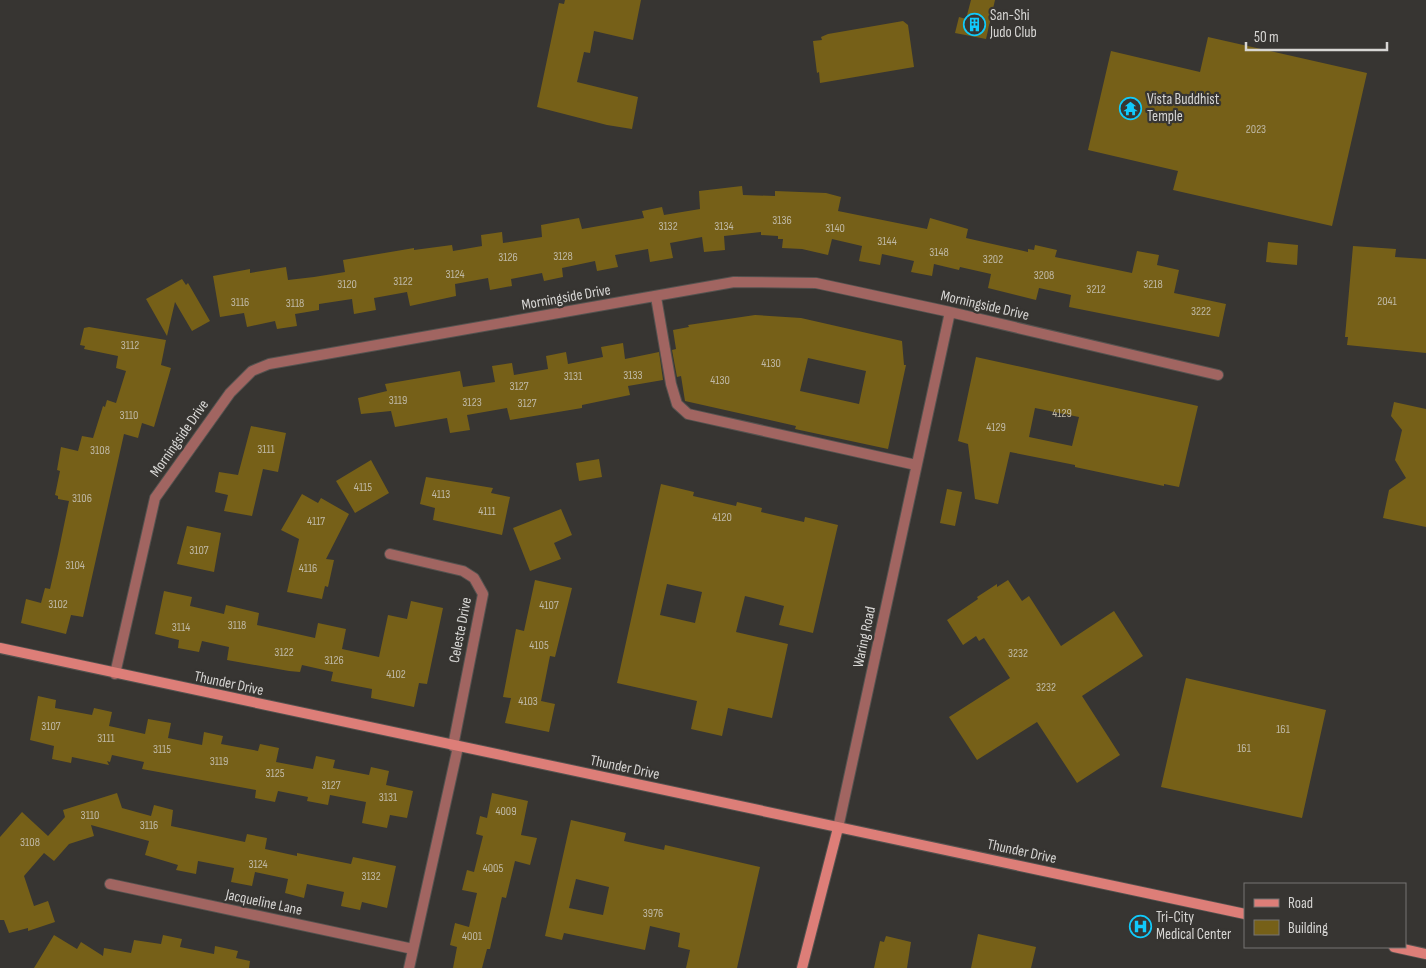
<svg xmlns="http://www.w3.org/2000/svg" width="1426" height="968" font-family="'Sofia Sans Condensed',sans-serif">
<rect width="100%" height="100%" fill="#373532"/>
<path fill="#766018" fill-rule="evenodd" d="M565,0H641L633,40L594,31L590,53L584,52L577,82L638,97L632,129L607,125L537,107L559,3L564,4Z
M971,0H995L986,39L955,33L959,17L966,19Z
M903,21L908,25L914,67L820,83L819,72L817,73L813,41L822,40L821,37L828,34Z
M1208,37L1367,73L1332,226L1173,190L1178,171L1088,150L1111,51L1200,72Z
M742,186L743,195L775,196V191L826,193L841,197L838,211L927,229L930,218L968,229L966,238L1028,252V249L1034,250L1035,245L1057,250L1055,257L1132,273L1137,251L1159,255L1157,265L1179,270L1174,293L1226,304L1219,337L1069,307L1071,295L1039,288L1036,300L988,288L991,274L960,267L959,270L934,264L932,276L911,272L914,261L882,254L880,265L859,261L862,246L832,239L828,255L802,249L782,248L783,239H778V236L761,235V232L724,236L725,250L704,252L702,237L670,243L673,258L650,262L648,249L615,255L618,267L597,271L595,261L562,268L563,277L544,281L542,273L511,279L512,286L490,290L488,278L455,284L456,296L410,306L407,292L374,298L376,310L354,314L352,299L319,304V310L295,314L297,326L277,329L275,321L247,327L244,313L220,317L213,276L250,269V273L286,267L288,280L314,277L345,272L343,260L414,248V250L452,245L453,251L482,246L481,235L502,232L503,243L542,237L541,225L579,218L582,229L644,218L642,211L662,207L664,215L700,209L699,191Z
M1268,242L1298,245L1297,265L1266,262Z
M1353,246L1396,249L1395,257L1426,259V353L1347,345L1348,337H1345Z
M182,279L186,285L188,283L210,321L192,331L175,302L167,336L146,299Z
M755,315L801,318L902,341L904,365H906L888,449L795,429L796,426L685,401L681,376L677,377L672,350L676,349L673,330L689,327L688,325ZM808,358L866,371L859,404L800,391Z
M89,327L166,340L161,365L171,368L154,427L142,423L138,438L124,434L83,617L71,615L66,634L21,623L26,599L41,603L45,588L50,589L58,554L69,501L58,499V496L55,495L60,471L57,470L61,447L78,451L82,436L93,438L103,406L105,407L107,400L116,403L126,371L116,368L118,356L84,349L85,346L80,345L84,328Z
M623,343L625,359L659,352L663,380L628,386L630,395L582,405V408L510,420L507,408L467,415L470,430L450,433L447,418L395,427L391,411L361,414L358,398L387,391L385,384L460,371L463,387L495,382L492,366L512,363L514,375L548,369L546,356L566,352L568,364L603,357L601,347Z
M976,357L1198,406L1179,487L1164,484V486L1075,467V465L1010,452L998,504L975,499L968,444L958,441ZM1035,408L1079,417L1072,446L1029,437Z
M1394,402L1426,409V527L1383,518L1389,490L1406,478L1395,460L1402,430L1391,416Z
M251,426L286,433L278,472L263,469L252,516L224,511L228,495L215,492L219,472L238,475Z
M599,459L602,477L579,481L576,463Z
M371,460L389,493L355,513L336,481Z
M426,477L493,488L491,493L510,497L502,535L433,520L435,508L420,504Z
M661,484L694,492L693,496L736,506L737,502L762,508L761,512L804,522L805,517L838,525L813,633L779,625L784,606L745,596L736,632L788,644L772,718L728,708L722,736L691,729L697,701L617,683ZM667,584L702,592L695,623L660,615Z
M947,489L962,492L955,526L940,523Z
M302,494L318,503L321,498L349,514L326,559L334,560L328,587L325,586L322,599L287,592L299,539L281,530Z
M561,509L572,535L554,543L561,559L530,571L513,528Z
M187,526L221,533L214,572L177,564Z
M535,580L572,588L555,657L550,656L541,701L555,704L549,732L505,723L511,698L503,697L516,629L524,631Z
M1008,580L1022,601L1029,596L1061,646L1114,611L1143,656L1082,696L1120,755L1077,783L1037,722L977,760L949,717L1010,678L984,638L979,641L976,636L963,645L947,620L978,599L977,597L997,584V587Z
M164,591L192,597L190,606L224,614L226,605L259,613L257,625L315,638L318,623L346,629L342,649L379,657L388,615L407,619L411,601L443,608L427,684L419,683L414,707L371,698L372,689L331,681L333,672L302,665L300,672L289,671L227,660L229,647L202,641L199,652L178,648L179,640L155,634Z
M1186,678L1326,710L1302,818L1161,787Z
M38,696L56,700L55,708L92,715L94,708L112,712L109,726L145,734L148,719L171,723L168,738L202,745L204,732L223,736L221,744L258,751L260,744L279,748L276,762L313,769L316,756L335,760L333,768L369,775L371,767L389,771L386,785L413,791L407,818L390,815L387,828L362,823L366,802L330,795L328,805L307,801L308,797L278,791L275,802L255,798L256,790L142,769L144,762L112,755L110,762L107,761L109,765L72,757L71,763L52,759L54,746L30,740Z
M117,793L122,808L151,816L154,805L173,810L171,826L245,842L247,834L267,838L265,849L297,856V853L351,864L353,857L396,866L387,908L362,902L360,910L341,906L344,892L307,884L304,898L285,893L288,879L255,872L252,886L231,882L234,868L198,861L196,874L176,870L178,865L145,855L149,841L91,825L94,836L69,844L54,861L44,853L24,876L34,906L48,901L55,922L28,931V928L9,933L4,920H0V837L22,812L48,836L65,817L63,810Z
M492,793L528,801L521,835L537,838L530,865L515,861L506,898L502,897L490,949H487L482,968H453L457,947L450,945L455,923L469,927L477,893L462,890L467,870L474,872L483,836L476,834L480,816L487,818Z
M571,820L626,833L624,841L664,850L665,845L760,867L737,968H686L690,950L678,947L680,933L650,926L645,950L564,933L562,940L545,936ZM576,879L609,887L603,915L569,908Z
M978,934L1036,947L1031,968H971Z
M54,935L77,949L81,942L103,956L104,948L131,953L134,940L161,944L163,935L182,939L180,947L214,954L215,946L238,951L236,958L250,961L249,968H34Z
M886,936L911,942L907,968H874L880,941L884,942Z"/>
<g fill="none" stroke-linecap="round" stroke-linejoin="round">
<defs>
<path id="street" d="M656,297L671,384L677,404L688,414L916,465
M390,554L463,571L474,578L483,594L453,746
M115,674L155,498L230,393L252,371L269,364L734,282L816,283L950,312L1218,375
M838,828L950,312
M110,884L413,949
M409,968L458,747"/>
<path id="secondary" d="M0,648L1245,914
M1394,947L1426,954
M802,968L838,828"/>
</defs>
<use href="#street" stroke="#54524f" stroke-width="12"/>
<use href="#secondary" stroke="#54524f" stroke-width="12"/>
<use href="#street" stroke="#a16561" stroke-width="10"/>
<use href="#secondary" stroke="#dd7e78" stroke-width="10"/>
</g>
<defs>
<symbol id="building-ring" viewBox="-11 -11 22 22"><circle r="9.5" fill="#373532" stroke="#11cafb" stroke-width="1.5"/><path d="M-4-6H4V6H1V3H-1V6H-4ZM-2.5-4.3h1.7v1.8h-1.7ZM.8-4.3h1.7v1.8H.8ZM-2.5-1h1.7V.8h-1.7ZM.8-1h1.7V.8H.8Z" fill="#11cafb"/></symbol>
<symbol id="temple-ring" viewBox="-11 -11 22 22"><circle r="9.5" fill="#373532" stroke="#11cafb" stroke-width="1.5"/><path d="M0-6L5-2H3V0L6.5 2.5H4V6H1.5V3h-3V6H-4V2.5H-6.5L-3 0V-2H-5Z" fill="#11cafb"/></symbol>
<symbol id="hospital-ring" viewBox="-11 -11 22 22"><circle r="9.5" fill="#373532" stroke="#11cafb" stroke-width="1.5"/><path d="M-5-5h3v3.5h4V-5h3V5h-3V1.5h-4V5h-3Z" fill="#11cafb"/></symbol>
</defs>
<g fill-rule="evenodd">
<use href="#building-ring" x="962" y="12" width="25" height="25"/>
<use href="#temple-ring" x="1118" y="96" width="25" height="25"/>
<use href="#hospital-ring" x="1128" y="914" width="25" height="25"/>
</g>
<g text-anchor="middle" stroke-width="4.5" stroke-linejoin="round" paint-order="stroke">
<g font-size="12" fill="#bfb8a5">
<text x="1256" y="133">2023</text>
<text x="782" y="224">3136</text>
<text x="668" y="230">3132</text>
<text x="724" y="230">3134</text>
<text x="835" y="232">3140</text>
<text x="887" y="245">3144</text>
<text x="939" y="256">3148</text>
<text x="563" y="260">3128</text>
<text x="508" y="261">3126</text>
<text x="993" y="263">3202</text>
<text x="455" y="278">3124</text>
<text x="1044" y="279">3208</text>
<text x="403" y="285">3122</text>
<text x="347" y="288">3120</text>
<text x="1153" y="288">3218</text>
<text x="1096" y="293">3212</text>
<text x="1387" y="305">2041</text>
<text x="240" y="306">3116</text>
<text x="295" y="307">3118</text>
<text x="1201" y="315">3222</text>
<text x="130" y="349">3112</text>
<text x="771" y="367">4130</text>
<text x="633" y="379">3133</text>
<text x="573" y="380">3131</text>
<text x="720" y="384">4130</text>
<text x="519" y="390">3127</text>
<text x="398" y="404">3119</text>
<text x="472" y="406">3123</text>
<text x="527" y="407">3127</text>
<text x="1062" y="417">4129</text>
<text x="129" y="419">3110</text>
<text x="996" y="431">4129</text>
<text x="266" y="453">3111</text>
<text x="100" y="454">3108</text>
<text x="363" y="491">4115</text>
<text x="441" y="498">4113</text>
<text x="82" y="502">3106</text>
<text x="487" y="515">4111</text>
<text x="722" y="521">4120</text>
<text x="316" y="525">4117</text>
<text x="199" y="554">3107</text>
<text x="75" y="569">3104</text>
<text x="308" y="572">4116</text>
<text x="58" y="608">3102</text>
<text x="549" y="609">4107</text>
<text x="237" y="629">3118</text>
<text x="181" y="631">3114</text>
<text x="539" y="649">4105</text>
<text x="284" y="656">3122</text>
<text x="1018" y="657">3232</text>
<text x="334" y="664">3126</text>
<text x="396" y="678">4102</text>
<text x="1046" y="691">3232</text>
<text x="528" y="705">4103</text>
<text x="51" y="730">3107</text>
<text x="1283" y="733">161</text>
<text x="106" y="742">3111</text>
<text x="1244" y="752">161</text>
<text x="162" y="753">3115</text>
<text x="219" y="765">3119</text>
<text x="275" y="777">3125</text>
<text x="331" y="789">3127</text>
<text x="388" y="801">3131</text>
<text x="506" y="815">4009</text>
<text x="90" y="819">3110</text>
<text x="149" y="829">3116</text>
<text x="30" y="846">3108</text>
<text x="258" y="868">3124</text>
<text x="493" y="872">4005</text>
<text x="371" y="880">3132</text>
<text x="653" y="917">3976</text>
<text x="472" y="940">4001</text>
</g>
<g font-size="15" fill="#d7d6d4" stroke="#373532" text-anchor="start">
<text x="990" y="20">San-Shi<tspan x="990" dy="17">Judo Club</tspan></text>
<text x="1147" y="104">Vista Buddhist<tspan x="1147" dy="17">Temple</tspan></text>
<text x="1156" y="922">Tri-City<tspan x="1156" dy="17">Medical Center</tspan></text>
</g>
<g font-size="15" fill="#d7d6d4" stroke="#373532">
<text transform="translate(566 297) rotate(-10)" y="5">Morningside Drive</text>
<text transform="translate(985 305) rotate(13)" y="5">Morningside Drive</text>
<text transform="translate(179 438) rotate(-55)" y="5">Morningside Drive</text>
<text transform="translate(460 630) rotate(-79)" y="5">Celeste Drive</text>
<text transform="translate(864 637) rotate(-78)" y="5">Waring Road</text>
<text transform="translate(229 683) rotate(12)" y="5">Thunder Drive</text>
<text transform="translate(625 767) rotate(12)" y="5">Thunder Drive</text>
<text transform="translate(1022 851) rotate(12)" y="5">Thunder Drive</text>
<text transform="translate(264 902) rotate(12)" y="5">Jacqueline Lane</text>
</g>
</g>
<rect x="1244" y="883" width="162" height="65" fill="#373532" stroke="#777573"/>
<rect x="1254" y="899" width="25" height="8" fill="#dd7e78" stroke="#777573"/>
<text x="1288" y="908" font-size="15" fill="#d7d6d4">Road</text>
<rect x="1254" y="920" width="25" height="15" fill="#766018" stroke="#777573"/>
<text x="1288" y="933" font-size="15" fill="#d7d6d4">Building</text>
<path d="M1246 42v8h141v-8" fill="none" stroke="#d7d6d4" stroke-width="2.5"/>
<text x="1254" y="42" font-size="15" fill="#d7d6d4" stroke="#373532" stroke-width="4" paint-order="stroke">50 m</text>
</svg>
